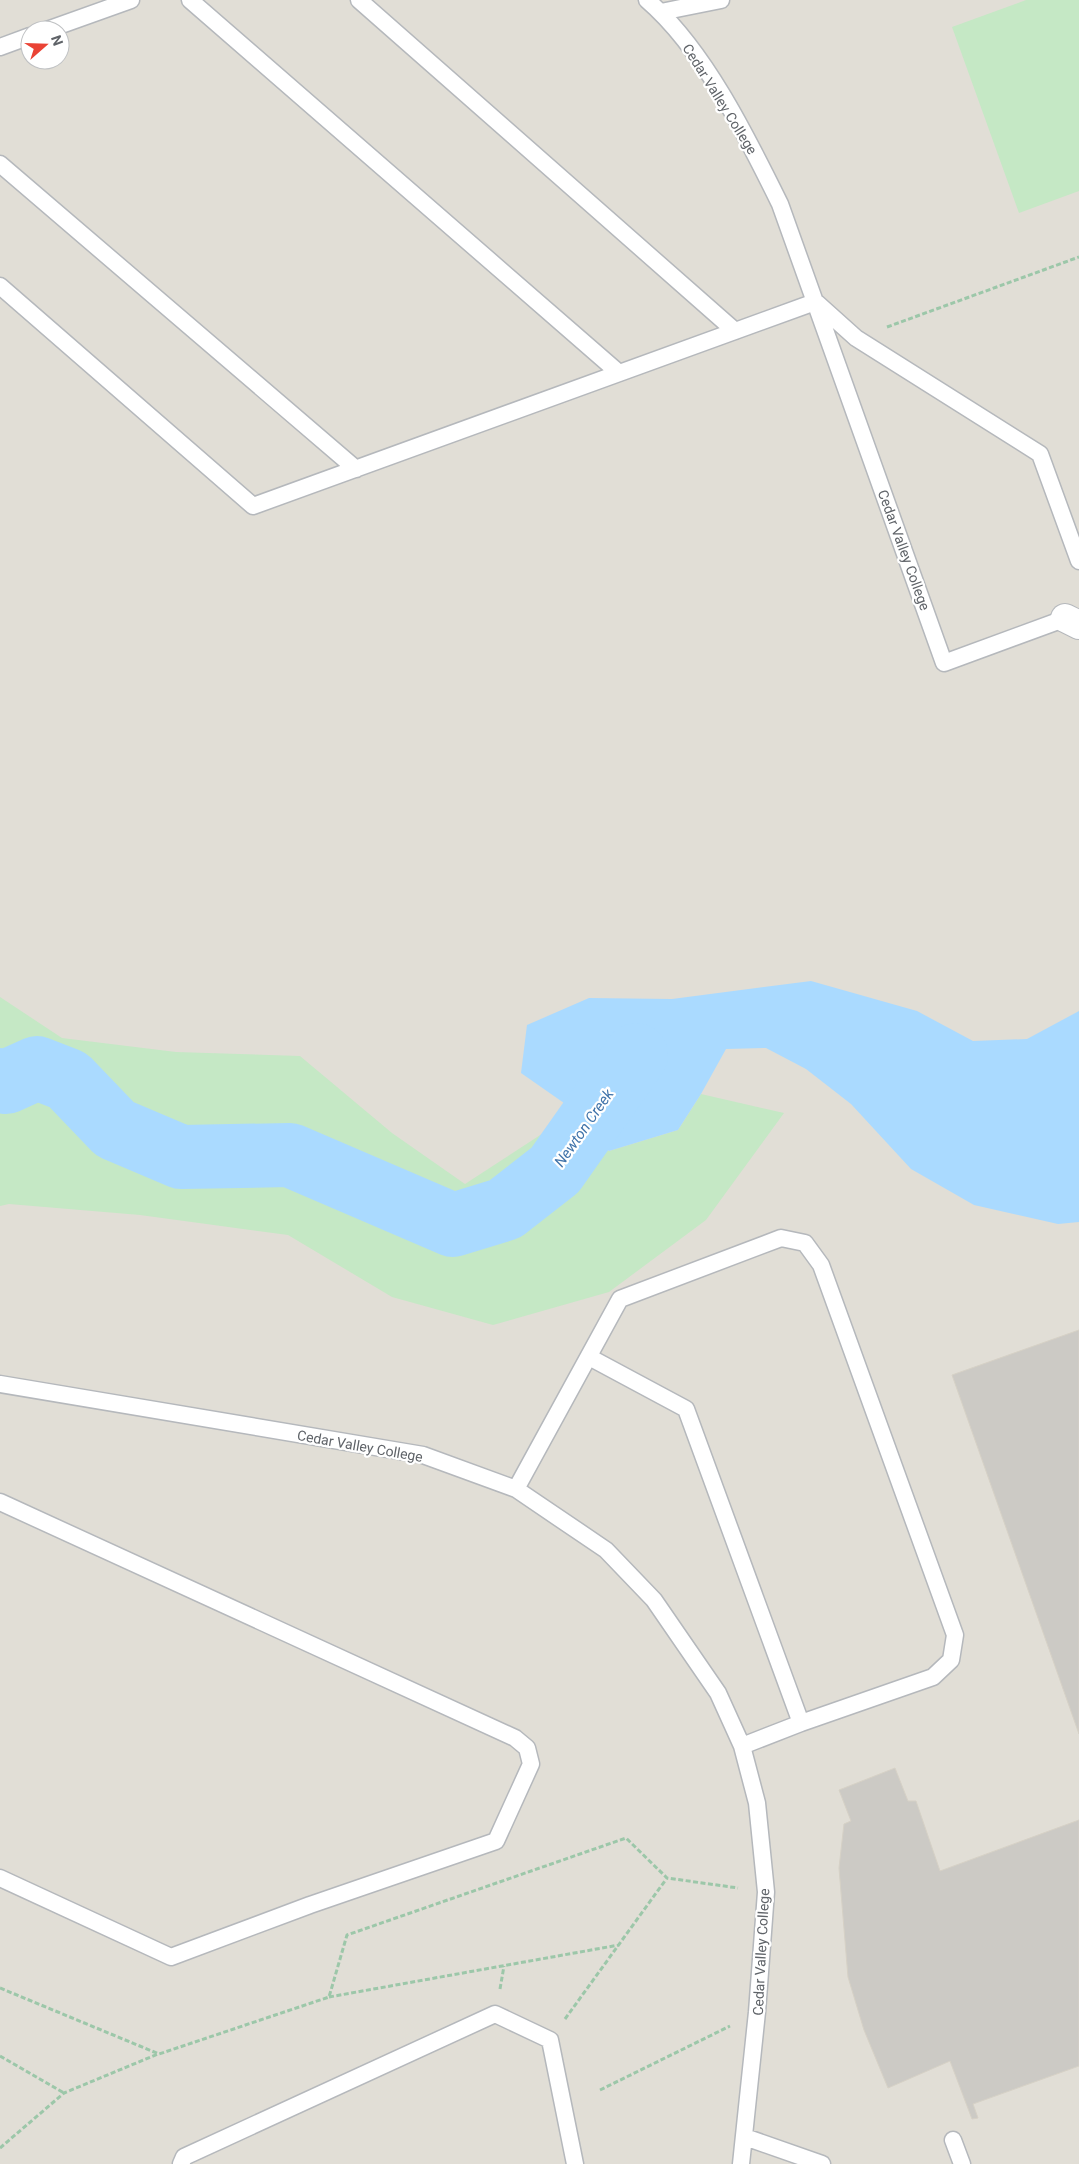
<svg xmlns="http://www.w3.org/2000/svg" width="1079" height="2164" viewBox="0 0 1079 2164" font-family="Roboto,sans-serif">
<rect width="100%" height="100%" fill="#f1efe8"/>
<path fill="#e1ded6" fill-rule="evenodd" d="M 0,0 L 1079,0 L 1079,2164 L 0,2164 ZM 30,30 L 60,30 L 60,60 L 30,60 Z"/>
<path fill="#c5e8c5" d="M 1026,0 L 1079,0 L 1079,191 L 1019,213 L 952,27 Z
M 0,997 L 62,1038 L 176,1052 L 300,1056 L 392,1133 L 465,1184 L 574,1113 L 609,1151 L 678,1130 L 701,1094 L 784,1113 L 706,1220 L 609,1292 L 493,1325 L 392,1297 L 288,1235 L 140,1215 L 9,1204 L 0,1206 Z"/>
<path fill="#aadaff" d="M 811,981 L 917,1011 L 973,1041 L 1027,1039 L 1079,1011 L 1079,1222 L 1058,1224 L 974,1205 L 911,1169 L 851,1104 L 806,1069 L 766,1048 L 726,1049 L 701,1094 L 678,1130 L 609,1151 L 564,1103 L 521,1073 L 527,1025 L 589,998 L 672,999 Z"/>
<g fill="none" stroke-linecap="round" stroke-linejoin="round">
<path stroke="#aadaff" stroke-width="64" d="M 0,1080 L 6,1082 L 37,1068 L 68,1080 L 115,1129 L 181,1157 L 290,1155 L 453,1225 L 505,1209 L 555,1170 L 636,1055"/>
</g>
<path fill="#cccac5" stroke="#d6d1c6" d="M 1079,1330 L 1079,1734 L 952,1375 Z
M 895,1768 L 908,1801 L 916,1801 L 940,1871 L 1079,1820 L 1079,2066 L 973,2104 L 978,2118 L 972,2119 L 950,2061 L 888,2088 L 864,2030 L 848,1977 L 839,1868 L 844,1824 L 851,1821 L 839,1790 Z"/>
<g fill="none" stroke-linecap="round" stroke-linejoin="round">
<defs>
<path id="lane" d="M 190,0 L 619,373
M 359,0 L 735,331
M 647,0 C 704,49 747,137 780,204 L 944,663 L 1072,616
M 661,12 L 721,0
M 47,30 L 131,0
M 0,47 L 30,36
M 0,164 L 356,469
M 0,286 L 253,506 L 815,302
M 817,303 L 856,338 L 1040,454 L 1079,561
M 0,1384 L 423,1455 L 516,1489 L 606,1550 L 654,1600 L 718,1693 L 742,1746 L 757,1803 L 766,1892 L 757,2012 L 741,2164
M 516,1489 L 620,1299 L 781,1238 L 805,1243 L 821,1265 L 955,1635 L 951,1660 L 933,1677 L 801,1723 L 686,1409 L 589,1357
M 0,1502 L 515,1738 L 527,1748 L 531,1764 L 496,1841 L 310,1905 L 171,1957 L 0,1878
M 742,1746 L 801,1723
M 745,2137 L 822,2164
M 953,2140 L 962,2164
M 181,2164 L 184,2157 L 495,2014 L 550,2040 L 575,2164"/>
<path id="street" d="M 1065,618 L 1079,625"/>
</defs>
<use href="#lane" stroke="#b5b8bc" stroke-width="19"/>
<use href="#street" stroke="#b5b8bc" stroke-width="30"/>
<path stroke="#9cc7a9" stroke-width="3" stroke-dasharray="5 2.5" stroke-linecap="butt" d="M 887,327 L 1079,257
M 0,1988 L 159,2054 L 329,1997 L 347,1935 L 626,1838 L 667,1878 L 738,1888
M 500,1989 L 504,1966
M 329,1997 L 619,1945
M 565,2019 L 667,1878
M 0,2056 L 64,2093
M 600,2090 L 730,2026
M 0,2148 L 64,2093 L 158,2054"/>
<use href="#lane" stroke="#fff" stroke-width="16"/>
<use href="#street" stroke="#fff" stroke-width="28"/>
</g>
<g text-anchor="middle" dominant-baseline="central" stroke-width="4.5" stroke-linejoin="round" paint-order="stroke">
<g font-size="14" fill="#5f6368" stroke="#fff">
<text transform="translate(720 99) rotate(58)">Cedar Valley College</text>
<text transform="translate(904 550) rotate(70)">Cedar Valley College</text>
<text transform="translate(360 1446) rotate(10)">Cedar Valley College</text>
<text transform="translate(761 1952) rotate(-87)">Cedar Valley College</text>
</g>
<g font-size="15" font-style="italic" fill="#4174aa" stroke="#fff">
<text transform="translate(584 1128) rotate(-55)">Newton Creek</text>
</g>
</g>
<g transform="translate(45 45) rotate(70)"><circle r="24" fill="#ffffff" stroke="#bfc1c3"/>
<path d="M0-4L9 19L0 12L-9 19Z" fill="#ea4335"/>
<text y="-8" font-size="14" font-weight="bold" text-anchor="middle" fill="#5f6368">N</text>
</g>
</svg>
